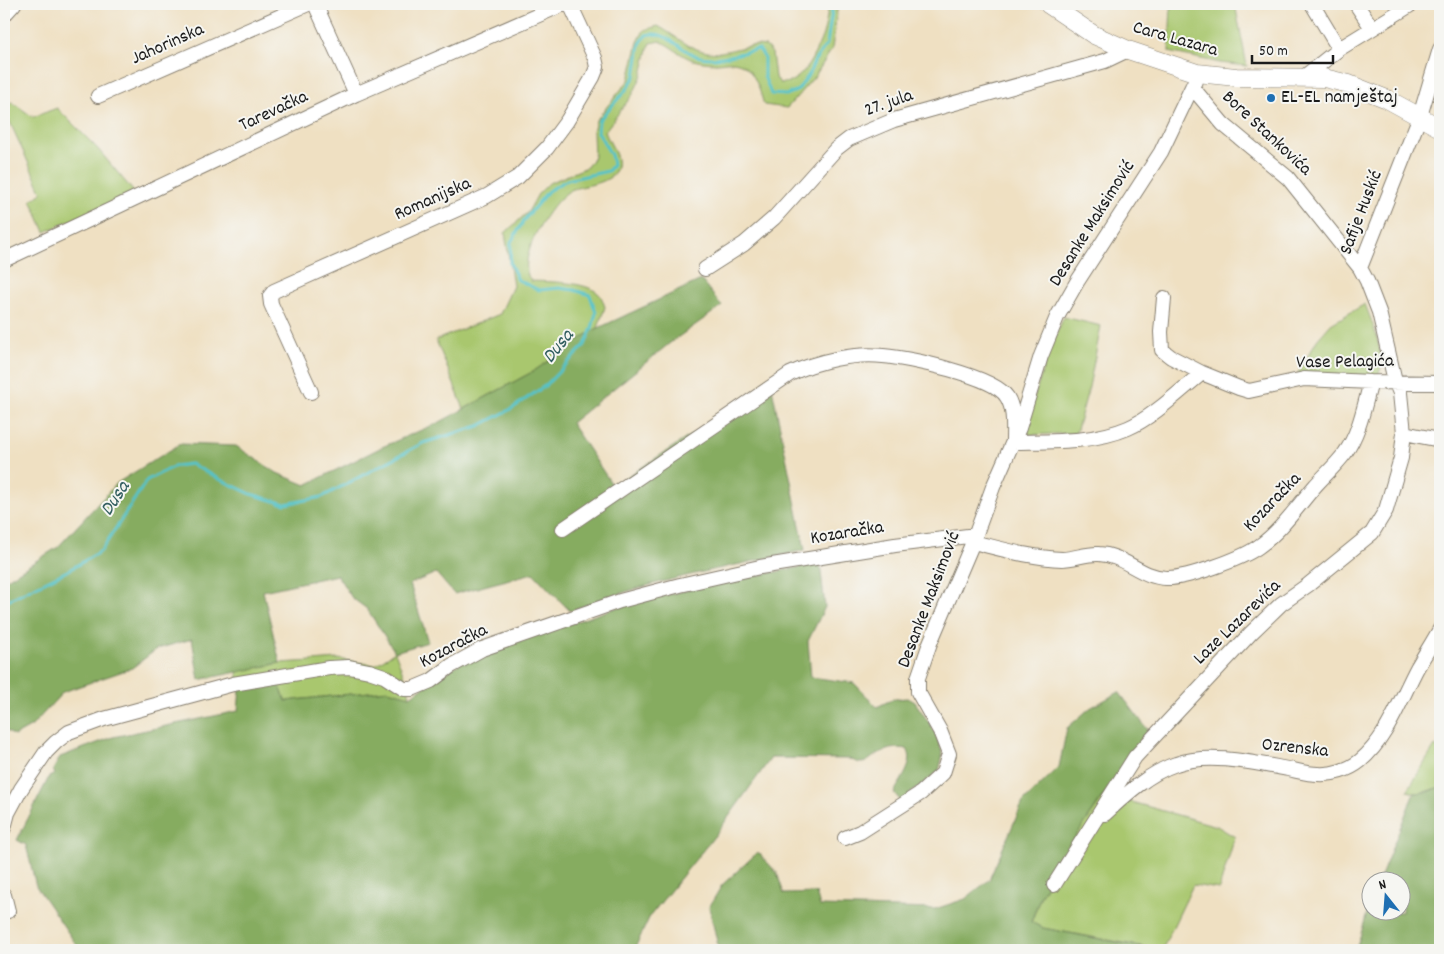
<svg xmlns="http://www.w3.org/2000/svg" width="1444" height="954" viewBox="0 0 1444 954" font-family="Dekko,sans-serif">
<rect width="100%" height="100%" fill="#f6f6f2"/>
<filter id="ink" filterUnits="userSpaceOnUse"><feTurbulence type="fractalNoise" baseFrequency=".02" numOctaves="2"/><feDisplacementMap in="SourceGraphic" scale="10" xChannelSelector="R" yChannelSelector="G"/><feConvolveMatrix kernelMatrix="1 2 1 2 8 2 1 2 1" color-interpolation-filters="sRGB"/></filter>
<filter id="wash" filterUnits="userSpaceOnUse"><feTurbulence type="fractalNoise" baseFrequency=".0096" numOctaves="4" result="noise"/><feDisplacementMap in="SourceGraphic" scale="20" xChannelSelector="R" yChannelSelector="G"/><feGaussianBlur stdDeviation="1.12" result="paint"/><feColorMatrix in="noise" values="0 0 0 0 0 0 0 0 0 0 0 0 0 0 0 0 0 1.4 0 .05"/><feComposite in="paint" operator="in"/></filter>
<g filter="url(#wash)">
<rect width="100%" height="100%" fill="#efe0c2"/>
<path fill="#a9c76e" stroke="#627245" d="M 829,4 L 838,4 L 832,49 L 815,76 L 787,108 L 764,105 C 759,88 753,63 732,62 C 727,61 722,63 717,63 C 709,63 701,62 693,60 C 681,56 671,46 660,41 L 651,43 L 648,49 L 642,75 L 633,94 L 605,131 C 608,142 620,155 617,167 C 613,185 585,184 571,190 C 550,201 514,260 531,281 C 549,282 584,281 598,293 C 602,296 603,302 605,307 L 598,328 L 534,371 L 464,409 L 436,340 L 500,314 L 513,286 L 505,233 L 528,212 L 538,194 L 549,183 L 587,167 L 594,157 L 593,131 L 596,120 L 629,80 L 638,42 L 644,30 L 658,26 C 678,37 696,56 721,52 C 736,50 751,43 766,46 L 772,53 L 775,77 L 780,83 C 803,85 816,52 823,34 C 826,25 827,14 829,4 Z
M 1171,4 L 1235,4 L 1247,66 L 1220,63 L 1169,52 Z
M 12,102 L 33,117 L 57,108 L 97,148 L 134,192 L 45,232 L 31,200 L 42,193 L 4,109 L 5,104 Z
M 1365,304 C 1371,319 1389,364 1377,376 L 1297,375 L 1317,340 L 1331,324 Z
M 1064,317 L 1101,326 L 1089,387 L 1076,433 L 1029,435 L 1026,432 L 1025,427 L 1049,350 Z
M 395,652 L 408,686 L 410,697 L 388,690 L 286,701 L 240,688 L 237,672 L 280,663 L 312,661 L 338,659 L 375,665 Z
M 1435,746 L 1440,749 L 1440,787 C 1429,791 1419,795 1407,791 Z
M 1106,793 L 1117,798 L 1217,826 L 1235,837 L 1219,889 L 1193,885 L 1162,950 L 1043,928 L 1031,923 L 1041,895 L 1076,836 Z"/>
<path fill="#86ac61" stroke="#51643e" d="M 701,280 L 722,306 L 670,343 L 571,423 L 613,486 L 771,383 L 805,550 C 726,568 645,581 570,611 L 533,573 L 454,594 L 436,573 L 410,584 L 428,642 L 395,652 L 367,609 L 352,598 L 337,575 L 263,591 L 280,663 L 199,680 L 192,639 L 157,649 L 132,668 L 63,692 L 32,726 L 14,736 L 4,729 L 4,581 L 58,547 L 117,483 L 180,444 L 236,446 L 277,473 L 306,485 L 382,447 L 440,422 L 534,371 L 592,331 Z
M 820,563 L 825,607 L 808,641 L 811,677 L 854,683 L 877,707 L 893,699 L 908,698 L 915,702 L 934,730 L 943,754 L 939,771 L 901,801 L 894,793 C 900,780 916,763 907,749 C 897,747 885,749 876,755 C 871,758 867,763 861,763 C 857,763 853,760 849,759 L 771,758 L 717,833 L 650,916 L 634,950 L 80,950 L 36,886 L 26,845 L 17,840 L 49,777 L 55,774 L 53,770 L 60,757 L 113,737 L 238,711 L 240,688 L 277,680 L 286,701 L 388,690 L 410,696 L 465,660 L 621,606 L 683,591 Z
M 1119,692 L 1148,730 L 1076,836 L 1041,895 L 1031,922 L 1043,928 L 1157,950 L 719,950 L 709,907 L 722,885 L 758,852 L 777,873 L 784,894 L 816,893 L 820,906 L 935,909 L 965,899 L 989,880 L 1023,802 L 1059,767 L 1067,728 L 1090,708 Z
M 1440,787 L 1440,950 L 1356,950 L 1371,900 L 1372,912 L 1402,912 L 1402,882 L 1379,881 L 1414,793 L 1428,792 Z"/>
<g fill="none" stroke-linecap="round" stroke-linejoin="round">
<path stroke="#55c3c9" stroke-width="3" d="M 4,602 L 69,570 L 101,551 L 147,480 L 175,466 L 191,464 L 219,479 L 251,494 L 285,504 L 322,497 L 423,443 L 479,426 L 513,408 L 546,385 L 585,345 L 592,328 L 596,313 L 590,295 L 574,290 L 559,288 L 539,290 L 518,280 L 510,263 L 511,242 L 525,219 L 548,191 L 567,180 L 608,171 L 613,165 L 611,155 L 598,132 L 599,120 L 627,89 L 635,76 L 640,44 L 646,35 C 666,29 679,50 697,56 C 716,62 740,53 759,49 L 764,57 L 764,76 L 771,94 L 786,95 L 798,90 L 809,74 L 815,60 L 827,44 L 833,4"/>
</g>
</g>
<g filter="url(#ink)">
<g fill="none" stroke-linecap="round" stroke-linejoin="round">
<defs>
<path id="minor" d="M 315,4 L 356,94
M 1312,4 L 1339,49
M 1356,4 L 1372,28
M 4,15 L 14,4
M 1304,77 L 1339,49 L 1412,4
M 1195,81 L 1192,87 L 1223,124 L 1288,178 L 1360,268
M 98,96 L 308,4
M 4,260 L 356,94 L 564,4
M 705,269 L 744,244 L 774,218 L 836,149 L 849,139 L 894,120 L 1105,61 L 1128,50
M 1164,298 L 1161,332 L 1162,350 L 1171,357 L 1202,373 L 1239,388 L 1249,391 L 1304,379 L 1371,382 L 1440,383
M 311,392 L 271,304 L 270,296 L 274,291 L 487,196 L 518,177 L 547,148 L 567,121 L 593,77 L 597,67 L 595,58 L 570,4
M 1404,433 L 1440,440
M 563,529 L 790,374 C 817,361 853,353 883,356 C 908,358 994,376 1007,397 C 1015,410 1013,428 1013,442 C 1051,441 1093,443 1128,428 C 1152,418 1181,390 1202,373
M 973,542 C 1002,549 1032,558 1062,559 C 1074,559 1087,553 1099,554 C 1124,555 1140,577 1166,578 C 1186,579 1241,559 1258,547 C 1280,532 1297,507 1315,486 C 1325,475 1336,465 1345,453 C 1360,432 1364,406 1371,382
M 1105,814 C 1125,795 1149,773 1176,764 C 1208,752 1255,763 1288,769 C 1298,771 1308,774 1318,774 C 1332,775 1349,770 1360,761 C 1387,739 1401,698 1417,668 C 1425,654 1433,642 1440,629
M 4,828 L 8,813 L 21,789 L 46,752 L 56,742 L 69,732 L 104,719 L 233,684 L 329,668 L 349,667 L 369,671 L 384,676 L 404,689 L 412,689 L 431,681 L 451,666 L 482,649 L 620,601 L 680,585 L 760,567 L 895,545 L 976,535
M 845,838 L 860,832 L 921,793 L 943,773 L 949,754 L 940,731 L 918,692 L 918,678 L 930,643 L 973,542 L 993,487 L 1019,428 L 1041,356 L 1057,317 L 1077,282 L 1161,152 L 1192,87
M 1054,885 L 1135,757 L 1251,633 L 1281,604 L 1308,585 L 1372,533 L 1386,510 L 1401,458 L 1404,433 L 1400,393 L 1395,381 L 1379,312 L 1367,281 L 1360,268 L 1420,116 L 1440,49
M 4,895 L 8,911"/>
<path id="major" d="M 1048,4 L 1094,35 L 1128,50 L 1197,73 L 1236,77 L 1324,78 L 1349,84 L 1387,99 L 1440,128"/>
</defs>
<use href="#minor" stroke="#867e6f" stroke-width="16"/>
<use href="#major" stroke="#867e6f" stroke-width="19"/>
<use href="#minor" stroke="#fff" stroke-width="14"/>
<use href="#major" stroke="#fff" stroke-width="18"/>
</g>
</g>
<circle fill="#1f6fb2" stroke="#f6f6f2" stroke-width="2" cx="1271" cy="98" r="5"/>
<g text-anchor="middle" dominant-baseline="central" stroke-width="4" stroke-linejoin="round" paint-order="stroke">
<g font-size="19" fill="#1c1c1c" stroke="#f6f6f2">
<text transform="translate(1175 40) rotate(16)">Cara Lazara</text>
<text transform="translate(168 45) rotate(-24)">Jahorinska</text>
<text transform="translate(889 104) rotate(-19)">27. jula</text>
<text transform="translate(274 112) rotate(-25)">Tarevačka</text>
<text transform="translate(1266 134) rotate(43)">Bore Stankovića</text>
<text transform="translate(433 200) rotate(-24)">Romanijska</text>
<text transform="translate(1362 213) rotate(-69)">Safije Huskić</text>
<text transform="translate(1093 224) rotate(-58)">Desanke Maksimović</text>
<text transform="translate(1345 363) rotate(-1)">Vase Pelagića</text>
<text transform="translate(1273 503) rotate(-46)">Kozaračka</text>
<text transform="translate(847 534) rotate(-9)">Kozaračka</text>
<text transform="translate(930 600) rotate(-69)">Desanke Maksimović</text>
<text transform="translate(1238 623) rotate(-44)">Laze Lazarevića</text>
<text transform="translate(454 647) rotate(-28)">Kozaračka</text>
<text transform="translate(1295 749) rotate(6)">Ozrenska</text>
</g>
<g font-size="19" fill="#1c1c1c" stroke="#f6f6f2" text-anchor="start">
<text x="1281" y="98">EL-EL namještaj</text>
</g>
<g font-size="20" font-style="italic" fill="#335f61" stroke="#f6f6f2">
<text transform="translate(559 347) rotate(-51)">Dusa</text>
<text transform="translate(116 499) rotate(-57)">Dusa</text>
</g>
</g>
<rect width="1444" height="954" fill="none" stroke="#f6f6f2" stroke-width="20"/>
<g transform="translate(1386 896) rotate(343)"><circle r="24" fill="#f6f6f2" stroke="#9f9f9c"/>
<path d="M0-4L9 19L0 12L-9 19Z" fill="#1f6fb2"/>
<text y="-8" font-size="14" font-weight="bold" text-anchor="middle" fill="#1c1c1c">N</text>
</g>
<path d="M1252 55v8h81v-8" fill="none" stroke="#1c1c1c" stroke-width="2.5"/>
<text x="1259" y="55" font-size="15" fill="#1c1c1c" stroke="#f6f6f2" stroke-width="4" paint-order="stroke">50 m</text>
</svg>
